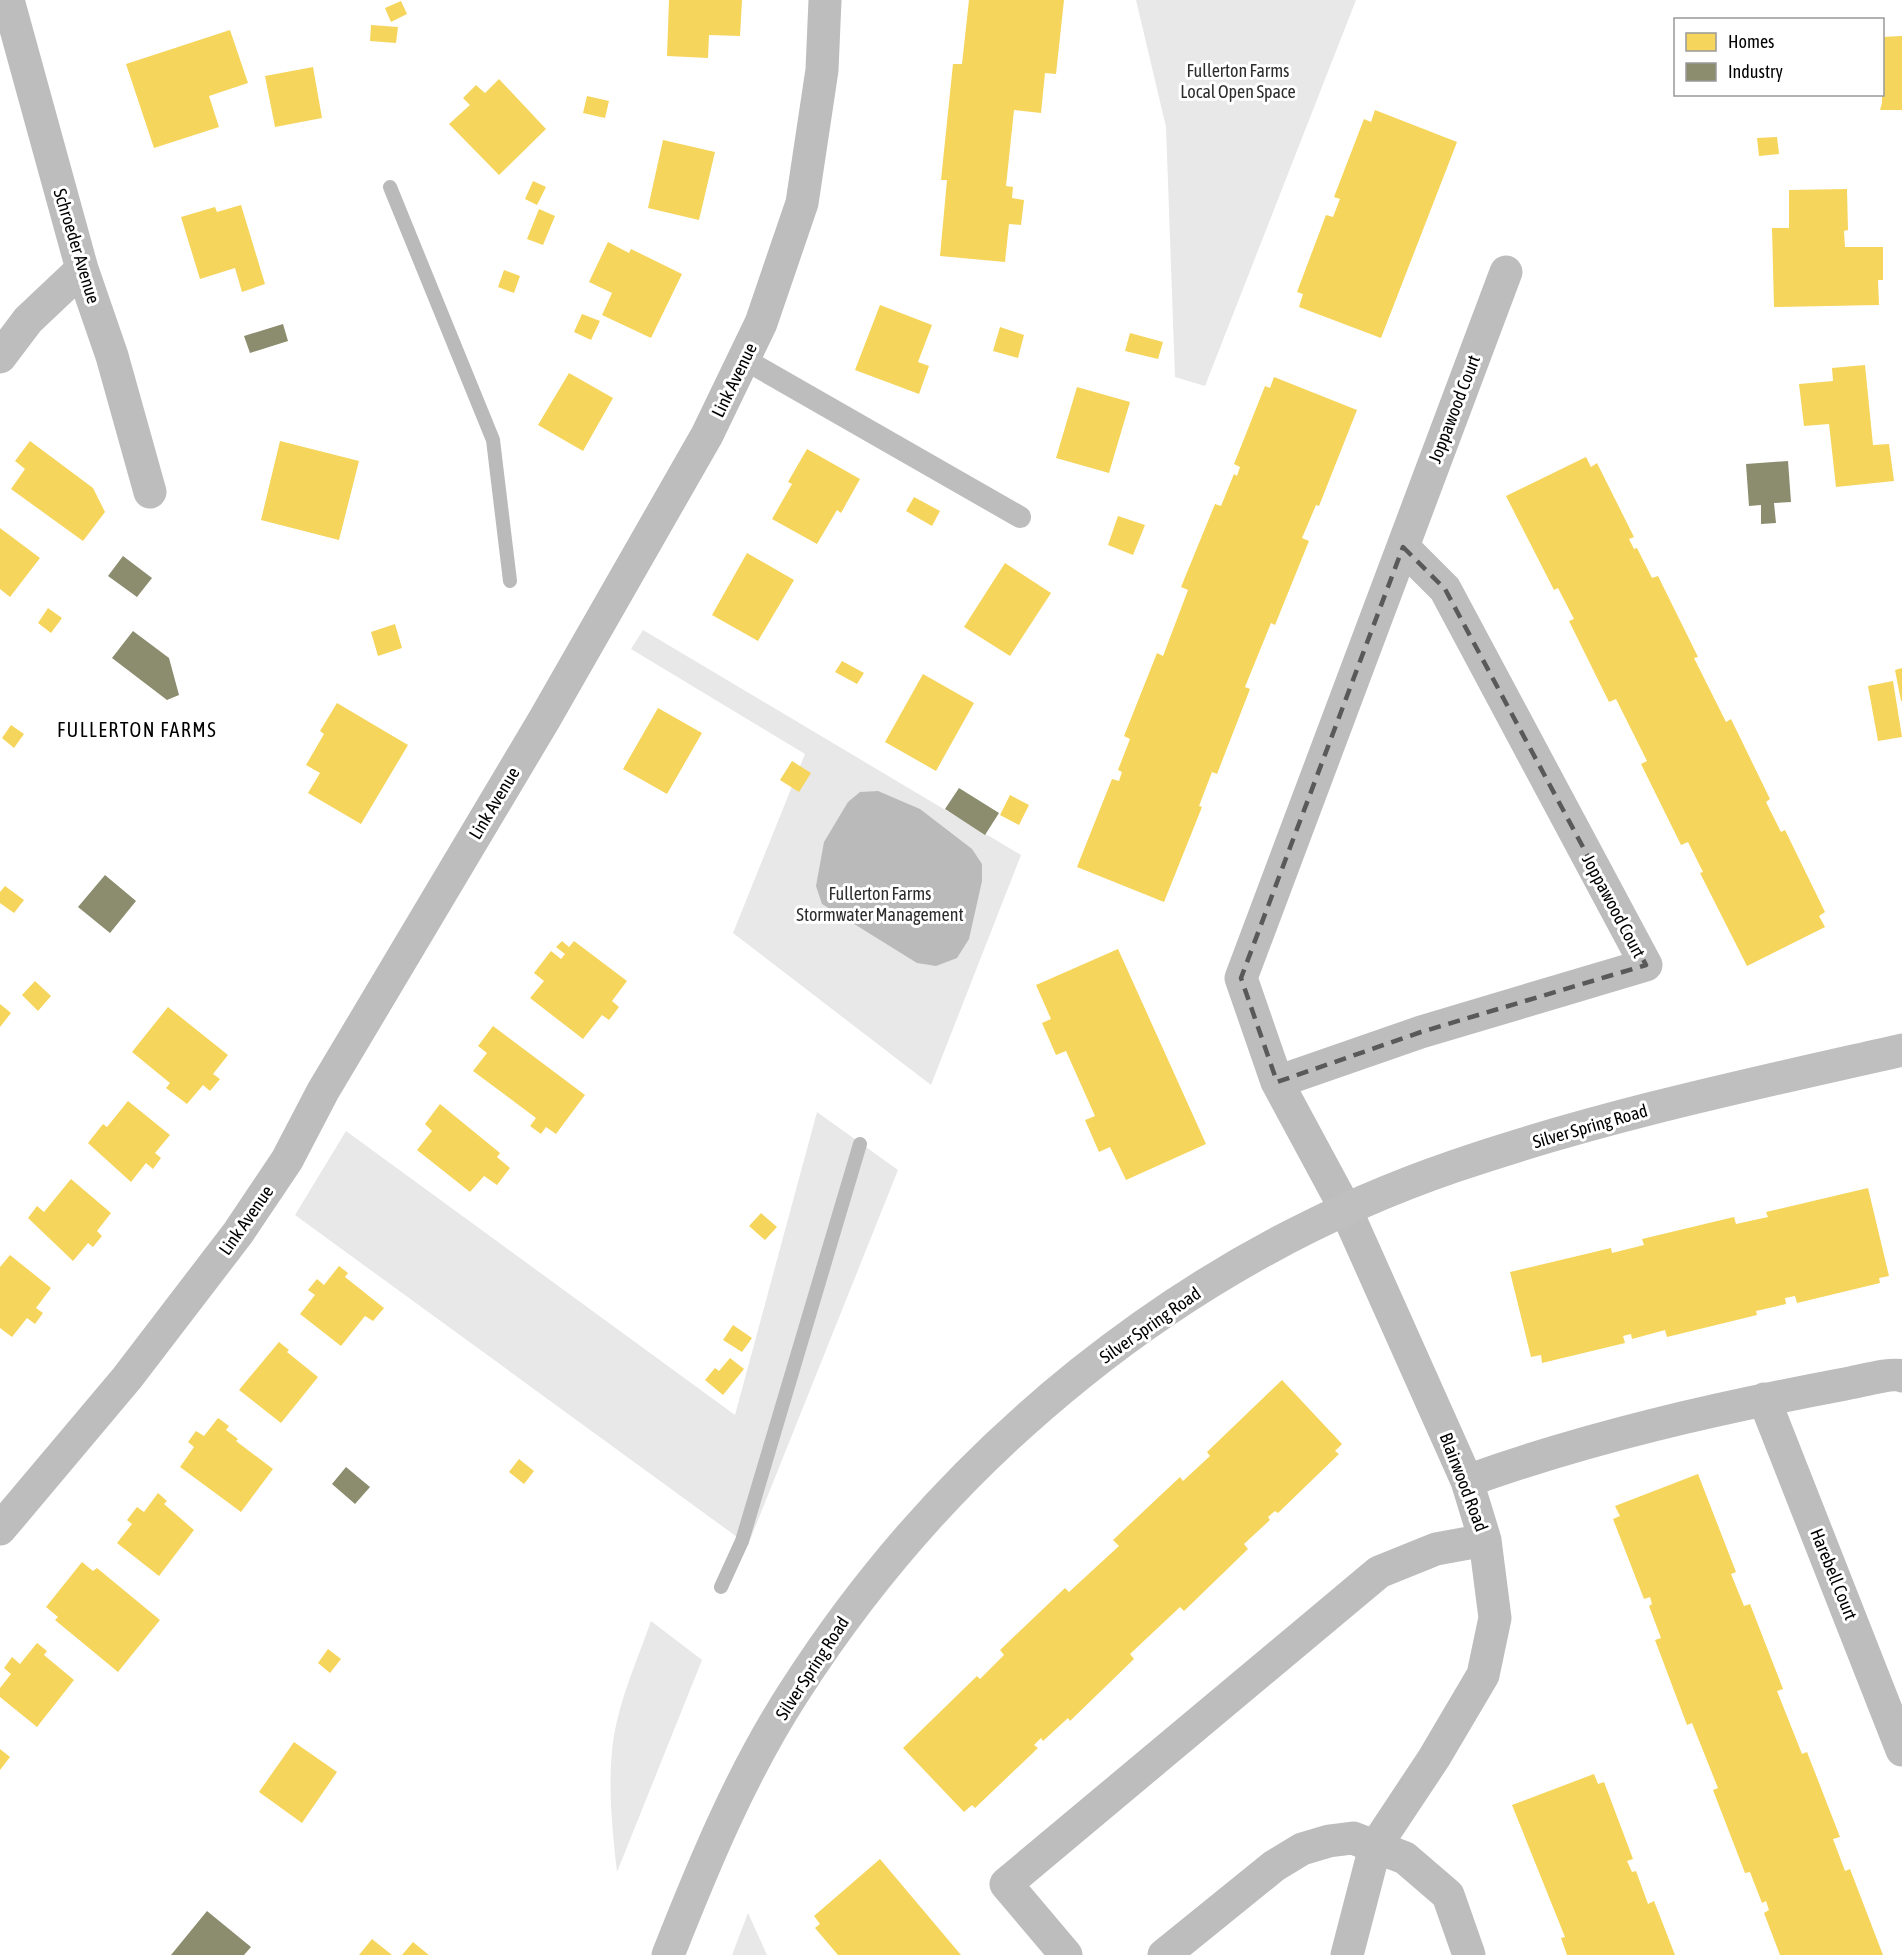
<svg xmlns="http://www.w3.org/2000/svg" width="1902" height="1955" viewBox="0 0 1902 1955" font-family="'Asap Condensed',sans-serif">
<rect width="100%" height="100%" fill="#fff"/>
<path fill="#e8e8e8" d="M 1136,0 L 1356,0 L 1205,386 L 1175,377 L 1166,127 Z
M 643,630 L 1021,855 L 931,1085 L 733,933 L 805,754 L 631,649 Z
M 817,1112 L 898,1170 L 748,1545 L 295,1215 L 346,1131 L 735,1415 Z
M 651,1621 L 702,1660 L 617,1872 C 612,1827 607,1780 614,1735 C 621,1696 638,1658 651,1621 Z
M 748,1913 L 767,1955 L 732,1955 Z"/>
<path fill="#bababa" d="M 878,791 L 920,809 L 972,849 L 982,864 L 982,881 L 969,939 L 957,958 L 936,966 L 917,963 L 822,904 L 816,886 L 824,842 L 848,802 L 860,792 Z"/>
<path fill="#f6d55c" d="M 669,0 L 742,0 L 740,36 L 709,35 L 708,58 L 667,56 Z
M 969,0 L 1064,0 L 1056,74 L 1045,73 L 1041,113 L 1014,110 L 1006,186 L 1013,187 L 1012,198 L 1024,200 L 1021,225 L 1009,224 L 1005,262 L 940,256 L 947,180 L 941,180 L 953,64 L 962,64 Z
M 401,1 L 407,14 L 391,22 L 385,8 Z
M 371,25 L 398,27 L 396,43 L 370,41 Z
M 230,30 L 248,83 L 209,96 L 219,127 L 154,148 L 126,64 Z
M 1902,36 L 1902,110 L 1880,110 L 1882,103 L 1882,37 Z
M 313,67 L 322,118 L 275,127 L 265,76 Z
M 499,79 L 546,129 L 499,175 L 449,124 L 470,105 L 463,98 L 476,85 L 485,93 Z
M 587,96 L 609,101 L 605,118 L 583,113 Z
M 1375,110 L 1457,142 L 1381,338 L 1299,307 L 1303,294 L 1297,292 L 1326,215 L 1333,217 L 1340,199 L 1334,197 L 1364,119 L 1371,122 Z
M 1777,137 L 1779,154 L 1759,156 L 1757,138 Z
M 663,140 L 715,152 L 699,220 L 648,208 Z
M 533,181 L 546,187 L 537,205 L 525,199 Z
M 1847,189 L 1848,230 L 1844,231 L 1845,247 L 1883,247 L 1883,280 L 1878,280 L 1879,305 L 1774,307 L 1772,228 L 1789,228 L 1789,190 Z
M 241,205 L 265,284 L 242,292 L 235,268 L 200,279 L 181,217 L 215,207 L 217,212 Z
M 539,209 L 555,216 L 543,245 L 527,239 Z
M 608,242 L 629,253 L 631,249 L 682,274 L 651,338 L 602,315 L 612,293 L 589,282 Z
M 504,270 L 520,276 L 514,293 L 498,287 Z
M 880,305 L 932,325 L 918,362 L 929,366 L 919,394 L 855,370 Z
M 582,314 L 600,321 L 591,340 L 574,332 Z
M 1000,327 L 1024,335 L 1018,358 L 993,351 Z
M 1130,333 L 1163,342 L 1158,359 L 1125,351 Z
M 1865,365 L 1873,445 L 1889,444 L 1894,481 L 1836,487 L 1829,424 L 1804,426 L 1799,384 L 1833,381 L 1832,368 Z
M 569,373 L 613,398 L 583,451 L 538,425 Z
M 1274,377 L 1357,410 L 1319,506 L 1316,505 L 1302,538 L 1309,541 L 1275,625 L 1271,623 L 1245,687 L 1250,689 L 1217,774 L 1212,772 L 1199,806 L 1202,807 L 1164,902 L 1077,867 L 1112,779 L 1119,781 L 1122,772 L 1118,770 L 1130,739 L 1124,736 L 1157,653 L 1163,656 L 1188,590 L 1181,587 L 1215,504 L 1221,506 L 1234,474 L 1237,476 L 1240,467 L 1234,464 L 1265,386 L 1270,388 Z
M 1077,387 L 1130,402 L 1109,473 L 1056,458 Z
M 30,441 L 93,488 L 105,512 L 83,541 L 11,489 L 25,469 L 15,461 Z
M 280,441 L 359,461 L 339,540 L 261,520 Z
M 807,449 L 860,479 L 841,513 L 837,510 L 817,544 L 772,519 L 792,484 L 788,482 Z
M 1586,457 L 1591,467 L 1597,463 L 1634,537 L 1629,539 L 1634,549 L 1637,548 L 1652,578 L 1658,576 L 1698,657 L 1694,658 L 1726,722 L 1731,719 L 1770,799 L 1766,802 L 1781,832 L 1785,830 L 1825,912 L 1819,916 L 1825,927 L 1747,966 L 1700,873 L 1703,872 L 1688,842 L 1681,845 L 1641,764 L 1647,761 L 1616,699 L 1609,702 L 1569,621 L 1574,619 L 1558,588 L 1554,590 L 1506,496 Z
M 914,497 L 940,511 L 932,526 L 906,511 Z
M 1118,516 L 1145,525 L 1133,555 L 1108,545 Z
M 0,528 L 40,558 L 10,597 L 0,589 Z
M 747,553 L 794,580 L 758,641 L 712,615 Z
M 1005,563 L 1051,593 L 1010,656 L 964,627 Z
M 48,608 L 62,618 L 51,633 L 38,623 Z
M 395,624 L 402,648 L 378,656 L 371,632 Z
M 842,661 L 864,673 L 857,684 L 835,672 Z
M 1902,668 L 1902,701 L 1901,701 L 1895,670 Z
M 923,674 L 974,703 L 936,771 L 885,742 Z
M 1893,681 L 1902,737 L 1878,741 L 1868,686 Z
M 337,703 L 408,745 L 361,824 L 308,793 L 320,773 L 306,765 L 324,734 L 320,731 Z
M 658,708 L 702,733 L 667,794 L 623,769 Z
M 11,725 L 24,734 L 14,748 L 2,738 Z
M 792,761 L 811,773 L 799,792 L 780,780 Z
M 1010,795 L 1029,805 L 1019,825 L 1000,815 Z
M 5,886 L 24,900 L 14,913 L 0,903 L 0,892 Z
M 562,941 L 569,947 L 574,941 L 627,981 L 612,1001 L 619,1007 L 609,1020 L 602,1015 L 583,1039 L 530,998 L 544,981 L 534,973 L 551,951 L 561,959 L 565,954 L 556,947 Z
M 1118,949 L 1206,1144 L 1126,1180 L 1110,1147 L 1099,1152 L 1085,1120 L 1095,1116 L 1066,1051 L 1056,1055 L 1042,1023 L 1051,1019 L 1036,985 Z
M 35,981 L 51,996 L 38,1011 L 22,995 Z
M 0,1004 L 11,1013 L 0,1027 Z
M 168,1007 L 228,1055 L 213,1074 L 220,1079 L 210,1091 L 203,1085 L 187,1104 L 166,1088 L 170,1083 L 132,1052 Z
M 493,1026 L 585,1095 L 556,1134 L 546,1127 L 541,1134 L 530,1126 L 536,1118 L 473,1071 L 487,1053 L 478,1046 Z
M 128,1101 L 170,1135 L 155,1153 L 161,1158 L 153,1169 L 146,1163 L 131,1182 L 88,1143 L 103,1124 L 107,1127 Z
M 440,1104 L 500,1153 L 497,1157 L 510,1168 L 497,1185 L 484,1176 L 470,1192 L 417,1150 L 432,1131 L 425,1124 Z
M 71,1179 L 111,1213 L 97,1231 L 102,1236 L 93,1247 L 88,1243 L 73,1261 L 28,1218 L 37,1206 L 44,1212 Z
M 1868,1188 L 1889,1276 L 1879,1278 L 1880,1283 L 1797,1303 L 1795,1296 L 1785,1298 L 1786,1304 L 1756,1311 L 1757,1315 L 1667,1337 L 1665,1330 L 1632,1339 L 1631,1334 L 1623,1336 L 1625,1343 L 1542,1363 L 1541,1355 L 1531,1357 L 1510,1272 L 1611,1248 L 1612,1253 L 1644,1245 L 1642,1239 L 1734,1217 L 1736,1224 L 1768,1217 L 1766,1212 Z
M 761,1213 L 777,1227 L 765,1240 L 749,1226 Z
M 10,1255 L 51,1288 L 36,1308 L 43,1313 L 35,1324 L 27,1318 L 12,1337 L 0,1328 L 0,1267 Z
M 339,1266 L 348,1273 L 345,1277 L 384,1308 L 373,1321 L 365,1316 L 341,1346 L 300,1314 L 315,1295 L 308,1290 L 317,1279 L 324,1285 Z
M 733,1325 L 752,1338 L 742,1352 L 723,1340 Z
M 279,1342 L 289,1350 L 287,1352 L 318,1377 L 281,1423 L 239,1390 Z
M 730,1358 L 744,1369 L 723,1395 L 705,1380 L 715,1368 L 719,1371 Z
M 1282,1380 L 1342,1444 L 1335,1451 L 1339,1454 L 1278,1513 L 1275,1511 L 1268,1517 L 1270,1520 L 1244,1544 L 1248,1549 L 1184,1611 L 1180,1607 L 1130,1654 L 1134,1659 L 1070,1721 L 1068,1718 L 1043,1741 L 1041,1738 L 1034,1745 L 1038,1748 L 975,1808 L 972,1805 L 964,1812 L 903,1748 L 977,1676 L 980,1679 L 1004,1655 L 1000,1650 L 1065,1588 L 1069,1592 L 1119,1546 L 1113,1540 L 1180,1477 L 1183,1481 L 1210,1456 L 1207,1452 Z
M 218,1418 L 229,1426 L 226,1430 L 238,1439 L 236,1441 L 273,1469 L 241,1512 L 180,1467 L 194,1447 L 188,1442 L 196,1431 L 204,1436 Z
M 519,1459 L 534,1471 L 524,1484 L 509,1472 Z
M 1698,1474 L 1736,1572 L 1731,1574 L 1744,1606 L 1750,1604 L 1783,1689 L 1777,1691 L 1802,1754 L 1807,1752 L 1840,1837 L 1833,1839 L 1845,1871 L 1850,1869 L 1883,1955 L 1780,1955 L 1764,1913 L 1769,1910 L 1766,1901 L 1762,1903 L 1750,1872 L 1745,1873 L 1713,1790 L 1718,1788 L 1692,1723 L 1687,1725 L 1655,1640 L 1661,1638 L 1649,1606 L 1652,1604 L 1650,1597 L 1644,1599 L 1613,1519 L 1620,1516 L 1615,1506 Z
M 158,1493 L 167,1501 L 164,1504 L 194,1530 L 159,1576 L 117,1543 L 132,1524 L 127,1520 L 137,1507 L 144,1512 Z
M 82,1562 L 93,1571 L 97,1568 L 160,1620 L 118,1672 L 55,1620 L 58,1617 L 46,1607 Z
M 37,1643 L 47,1651 L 44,1655 L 74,1680 L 37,1727 L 0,1697 L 0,1688 L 11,1674 L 4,1668 L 12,1657 L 20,1664 Z
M 328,1649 L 341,1659 L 330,1673 L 318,1663 Z
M 294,1742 L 337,1772 L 302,1823 L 259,1792 Z
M 0,1749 L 10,1757 L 0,1770 Z
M 1594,1774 L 1598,1784 L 1604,1782 L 1633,1859 L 1627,1861 L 1632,1872 L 1636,1871 L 1648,1904 L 1654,1901 L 1675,1955 L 1567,1955 L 1561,1938 L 1565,1937 L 1512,1805 Z
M 880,1859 L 961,1955 L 838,1955 L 815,1928 L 820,1924 L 814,1916 Z
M 372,1939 L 392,1955 L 359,1955 Z
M 413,1942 L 429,1955 L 402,1955 Z"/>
<path fill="#8c8c6e" d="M 283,324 L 288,341 L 250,353 L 244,336 Z
M 1788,461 L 1791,502 L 1774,503 L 1776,523 L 1761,524 L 1761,505 L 1749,506 L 1746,464 Z
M 123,556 L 152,578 L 137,597 L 108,576 Z
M 133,631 L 169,658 L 179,695 L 167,700 L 112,658 Z
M 959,788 L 999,813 L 985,835 L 945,809 Z
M 105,875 L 136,901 L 110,933 L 78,907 Z
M 346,1467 L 370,1487 L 355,1504 L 332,1484 Z
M 207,1911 L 251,1947 L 244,1955 L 171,1955 Z"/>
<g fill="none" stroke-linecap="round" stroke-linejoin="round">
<path stroke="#bababa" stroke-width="14" d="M 390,187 L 493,440 L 510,581
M 721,1587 L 742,1541 L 860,1144"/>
<path stroke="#bdbdbd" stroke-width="22" d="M 744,359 L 1020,517"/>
<path stroke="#bdbdbd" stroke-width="33" d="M 8,0 L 82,269 L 112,356 L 150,492
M 0,357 L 28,320 L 82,269
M 1277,1082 L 1421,1032 L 1646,965 L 1445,589 L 1403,547
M 1764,1399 L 1902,1750
M 1467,1481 C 1589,1437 1717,1408 1845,1384 C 1858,1382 1892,1372 1902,1376
M 0,1529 L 127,1378 L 238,1233 L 287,1160 L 323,1091 L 544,720 L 707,435 L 761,323 L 802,203 L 822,70 L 825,0
M 1066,1955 L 1006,1884 L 1379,1572 L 1436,1549 L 1485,1540
M 1164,1955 L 1274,1866 L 1302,1849 L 1329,1841 L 1353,1838 L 1405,1858 L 1448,1895 L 1469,1955
M 1347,1955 L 1375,1847 L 1434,1758 L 1483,1675 L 1495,1618 L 1485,1540 L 1467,1481 L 1346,1210 L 1277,1082 L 1241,978 L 1506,272"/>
<path stroke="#bfbfbf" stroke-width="33" d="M 668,1955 C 704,1864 741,1774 794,1692 C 948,1451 1183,1259 1455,1166 C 1601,1116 1752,1084 1902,1050"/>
</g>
<path fill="none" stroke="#595959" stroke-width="4.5" stroke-dasharray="12 8" stroke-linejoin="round" d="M 1403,547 L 1445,589 L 1646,965 L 1421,1032 L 1277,1082 L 1241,978 Z"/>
<g text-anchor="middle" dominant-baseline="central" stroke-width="6" stroke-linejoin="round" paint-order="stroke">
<g font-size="18" fill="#2d2d2d" stroke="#fff">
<text x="1238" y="70">Fullerton Farms<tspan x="1238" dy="21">Local Open Space</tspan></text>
<text x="880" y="893">Fullerton Farms<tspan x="880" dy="21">Stormwater Management</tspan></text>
</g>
<g font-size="18" fill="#000" stroke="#fff">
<text transform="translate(77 246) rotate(73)">Schroeder Avenue</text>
<text transform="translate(734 380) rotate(-64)">Link Avenue</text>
<text transform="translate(1454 409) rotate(-69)">Joppawood Court</text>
<text transform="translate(494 803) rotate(-59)">Link Avenue</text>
<text transform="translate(1614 906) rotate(62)">Joppawood Court</text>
<text transform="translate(1590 1126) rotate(-16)">Silver Spring Road</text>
<text transform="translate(246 1220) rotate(-55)">Link Avenue</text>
<text transform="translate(1150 1325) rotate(-35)">Silver Spring Road</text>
<text transform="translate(1464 1482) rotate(69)">Blairwood Road</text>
<text transform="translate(1834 1574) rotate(68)">Harebell Court</text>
<text transform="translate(812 1668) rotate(-57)">Silver Spring Road</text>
</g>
<g font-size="20" letter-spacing="1.5" fill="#000" stroke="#fff">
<text x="137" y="729">FULLERTON FARMS</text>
</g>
</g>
<rect x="1674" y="18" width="210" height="78" fill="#ffffff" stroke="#999999" stroke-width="1.5"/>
<rect x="1686" y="33" width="30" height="18" fill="#f6d55c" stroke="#999999" stroke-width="1.5"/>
<text x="1728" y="48" font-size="18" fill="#000000">Homes</text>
<rect x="1686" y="63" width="30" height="18" fill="#8c8c6e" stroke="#999999" stroke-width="1.5"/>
<text x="1728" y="78" font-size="18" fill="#000000">Industry</text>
</svg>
